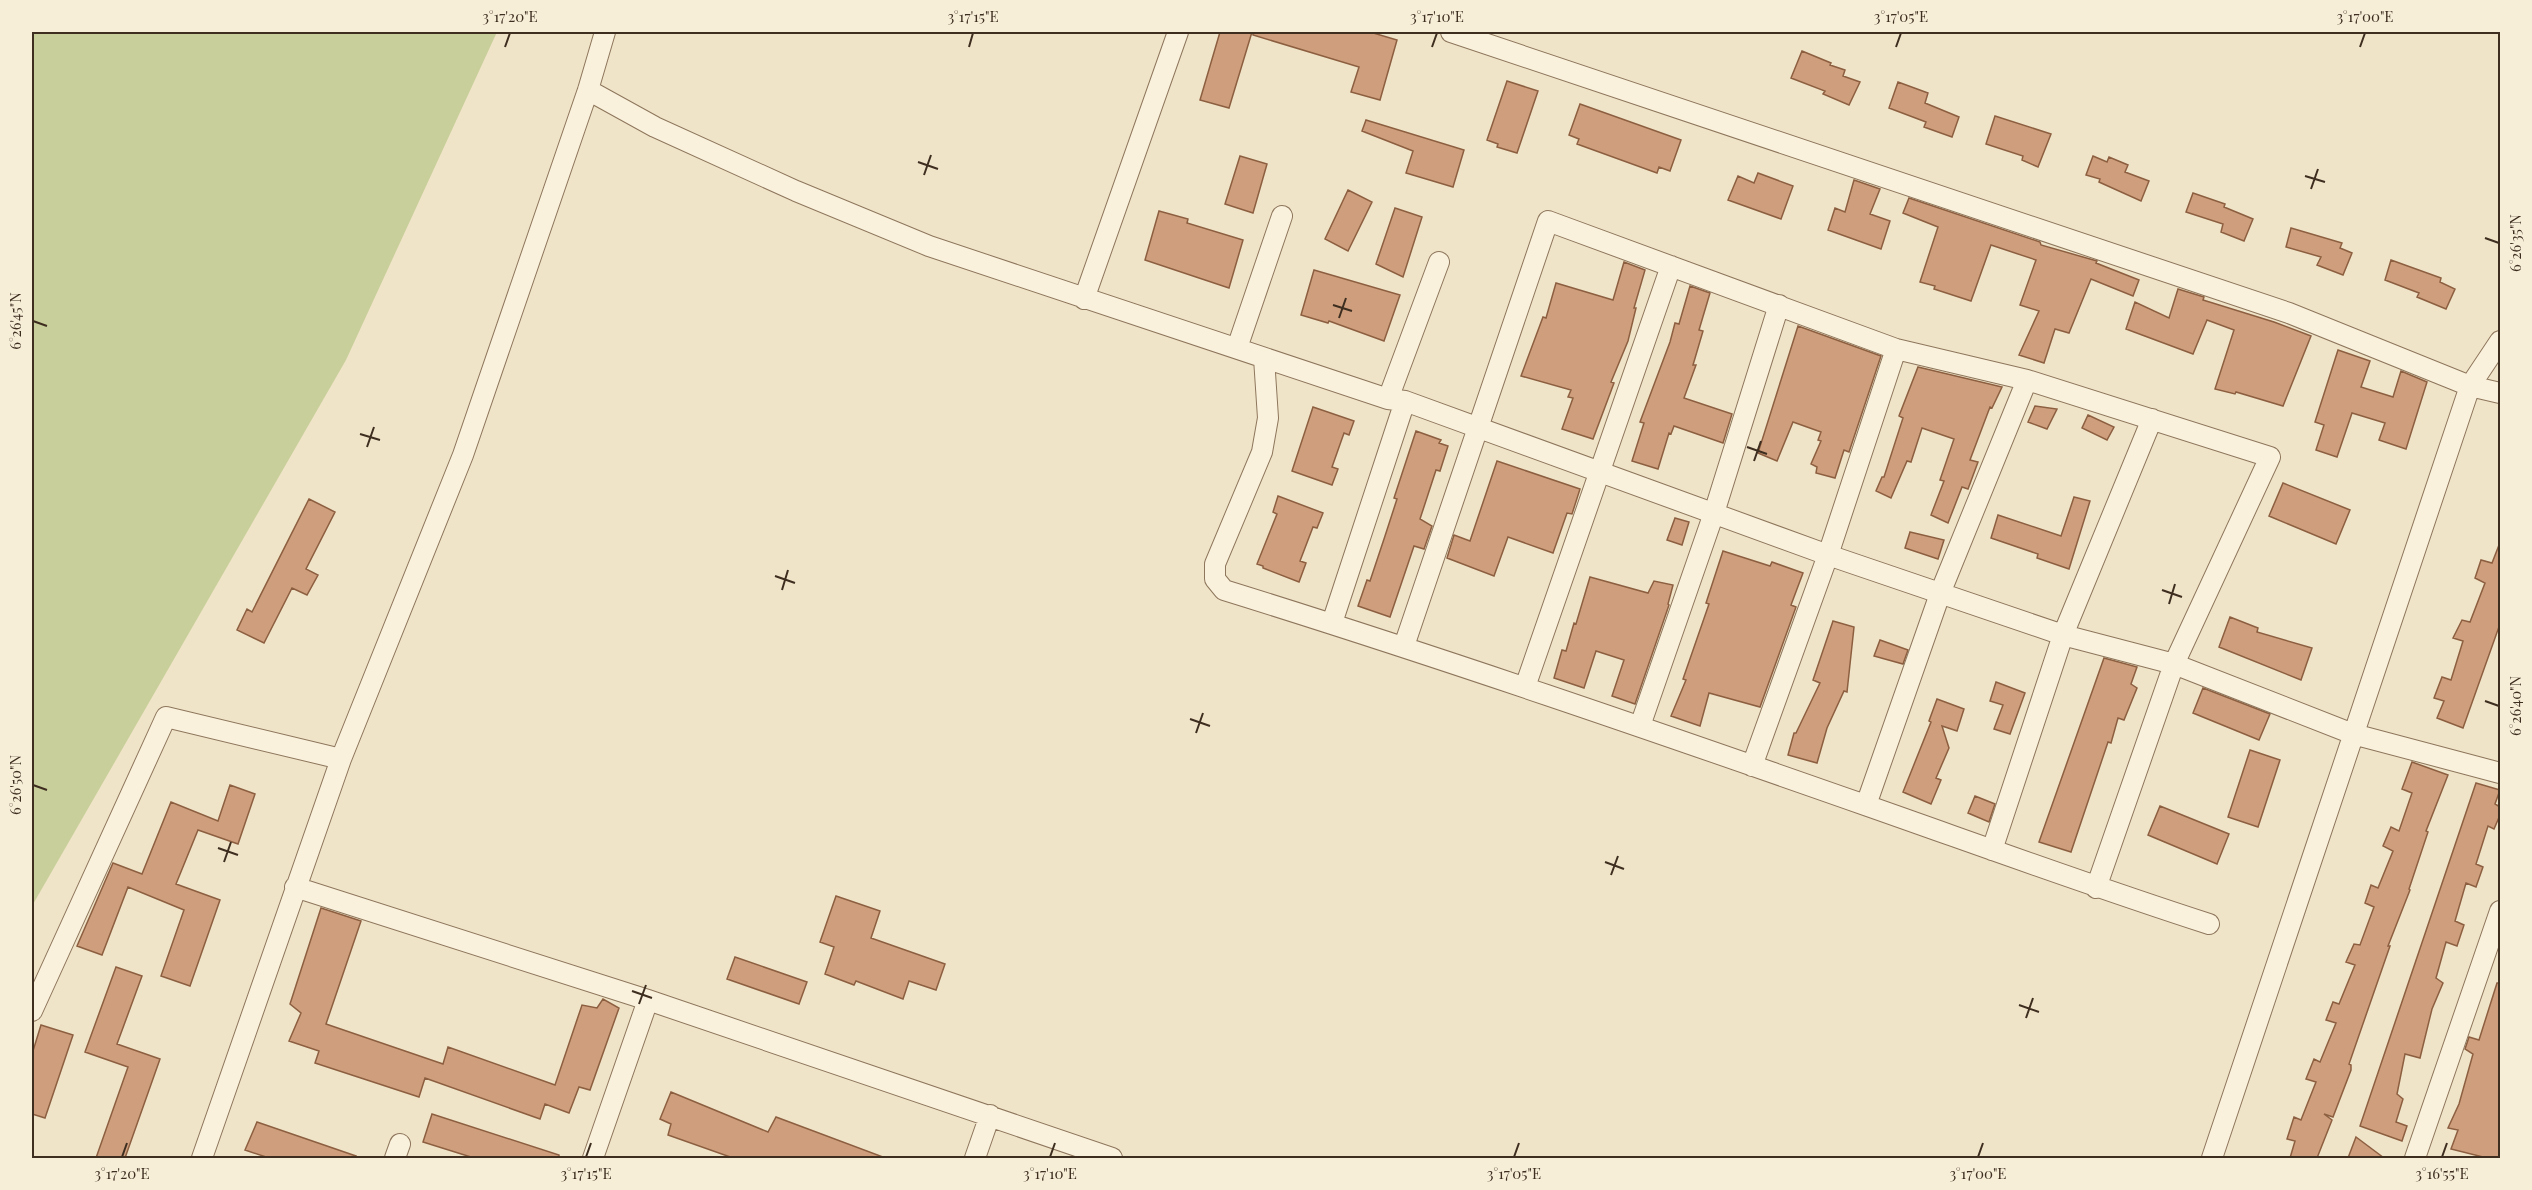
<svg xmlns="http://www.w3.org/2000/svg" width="2532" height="1190" viewBox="0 0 2532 1190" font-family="'Playfair Display',serif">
<rect width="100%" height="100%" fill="#f0e4c8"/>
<path fill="#c9cf9b" d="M 32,32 L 497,32 L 346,360 L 32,906 Z"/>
<path fill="#cf9f7d" stroke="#8d5f41" stroke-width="1.5" d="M 1220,32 L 1252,32 L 1229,108 L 1200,100 Z
M 1253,32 L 1370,32 L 1397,40 L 1380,100 L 1351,92 L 1359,67 L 1253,35 Z
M 1802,51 L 1831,63 L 1830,65 L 1845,70 L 1843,76 L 1860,82 L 1849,105 L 1823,94 L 1825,91 L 1791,78 Z
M 1507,81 L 1538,91 L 1517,153 L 1497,147 L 1498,144 L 1487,140 Z
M 1898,82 L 1928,93 L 1925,103 L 1959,117 L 1952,137 L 1924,127 L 1926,122 L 1889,108 Z
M 1580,104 L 1681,140 L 1670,171 L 1659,167 L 1657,173 L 1577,144 L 1579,139 L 1569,135 Z
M 1995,116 L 2051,134 L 2038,167 L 2022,160 L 2023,156 L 1986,144 Z
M 1366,120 L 1464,150 L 1453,187 L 1406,173 L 1413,151 L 1362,131 Z
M 1240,156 L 1267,164 L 1253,213 L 1225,204 Z
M 2093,156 L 2107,162 L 2109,157 L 2128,165 L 2125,172 L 2149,181 L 2141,201 L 2099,182 L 2100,179 L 2086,175 Z
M 1758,173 L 1793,186 L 1781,219 L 1728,200 L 1738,176 L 1754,183 Z
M 1854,180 L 1880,189 L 1870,214 L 1890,221 L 1881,249 L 1828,230 L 1835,208 L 1845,212 Z
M 1348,190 L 1372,202 L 1348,251 L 1325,239 Z
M 2193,193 L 2225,204 L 2224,207 L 2253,219 L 2244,241 L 2221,232 L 2223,224 L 2186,212 Z
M 1909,198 L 2040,242 L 2041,245 L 2097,261 L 2096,263 L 2139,280 L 2133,296 L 2091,279 L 2069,333 L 2055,329 L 2044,363 L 2019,355 L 2039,311 L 2020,305 L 2036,260 L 1991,245 L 1971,301 L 1934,289 L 1935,286 L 1920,282 L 1938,227 L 1903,213 Z
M 1395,208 L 1422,217 L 1403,277 L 1376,264 Z
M 1159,211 L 1188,219 L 1187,223 L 1243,240 L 1229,288 L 1145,260 Z
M 2291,228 L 2342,243 L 2340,248 L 2352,253 L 2343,275 L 2317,265 L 2321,257 L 2286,247 Z
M 2391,260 L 2441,278 L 2440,282 L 2455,289 L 2446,309 L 2417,297 L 2419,293 L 2385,280 Z
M 1624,262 L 1645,270 L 1634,308 L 1636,308 L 1628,341 L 1611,382 L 1614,383 L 1593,439 L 1562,429 L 1573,398 L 1568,397 L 1571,390 L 1521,376 L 1543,317 L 1546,318 L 1556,283 L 1613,300 Z
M 1314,270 L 1400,295 L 1384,341 L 1329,321 L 1328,323 L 1301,315 Z
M 1690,286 L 1710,293 L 1699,330 L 1703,331 L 1693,365 L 1696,365 L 1684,398 L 1732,414 L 1723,443 L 1674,426 L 1671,434 L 1669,433 L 1658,469 L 1632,461 L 1644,423 L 1640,422 L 1670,342 L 1675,323 L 1679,324 Z
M 2178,289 L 2204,297 L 2203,300 L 2274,322 L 2311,336 L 2283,406 L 2236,392 L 2235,394 L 2215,389 L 2234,330 L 2207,320 L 2193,354 L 2126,329 L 2135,302 L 2169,318 Z
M 1798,326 L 1881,356 L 1849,452 L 1844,450 L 1835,478 L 1816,473 L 1817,467 L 1811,464 L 1821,441 L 1818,440 L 1821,432 L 1793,422 L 1777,461 L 1758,453 Z
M 2338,350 L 2370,361 L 2361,387 L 2393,397 L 2401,371 L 2427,382 L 2406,449 L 2379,440 L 2385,423 L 2352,413 L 2337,457 L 2316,450 L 2324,425 L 2315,422 Z
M 1918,367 L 2002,387 L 1992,408 L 1990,407 L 1970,460 L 1978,462 L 1968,489 L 1962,487 L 1948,523 L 1931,515 L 1944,481 L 1940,480 L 1954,439 L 1922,428 L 1911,462 L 1907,461 L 1891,498 L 1876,491 L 1882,477 L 1884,477 L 1903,418 L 1899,416 Z
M 2035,406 L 2057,409 L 2047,429 L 2028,422 Z
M 1313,407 L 1354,421 L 1349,435 L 1344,433 L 1332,467 L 1338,469 L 1332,485 L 1292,471 Z
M 2088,415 L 2114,427 L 2107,440 L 2082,428 Z
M 1416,431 L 1441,440 L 1439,443 L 1448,446 L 1440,471 L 1436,470 L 1420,519 L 1432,526 L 1424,549 L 1414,546 L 1390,617 L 1358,606 L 1367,580 L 1370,581 L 1385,536 L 1397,499 L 1394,498 Z
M 1497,461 L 1580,489 L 1572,514 L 1567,513 L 1553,553 L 1508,537 L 1494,576 L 1447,558 L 1454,535 L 1470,541 Z
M 2283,483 L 2350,510 L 2336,544 L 2269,516 Z
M 1278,496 L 1323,513 L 1317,528 L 1313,527 L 1300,561 L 1306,563 L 1299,582 L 1263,568 L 1263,566 L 1257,564 L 1277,514 L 1273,512 Z
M 2074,497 L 2090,501 L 2069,569 L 2037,558 L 2038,554 L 1991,538 L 1998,515 L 2061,536 Z
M 309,499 L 335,512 L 306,569 L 318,575 L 307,595 L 292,588 L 264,643 L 237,630 L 247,609 L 252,612 Z
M 1675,518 L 1689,522 L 1682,545 L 1667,540 Z
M 1910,532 L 1944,540 L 1938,559 L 1905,548 Z
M 2499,545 L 2500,624 L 2463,728 L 2437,718 L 2444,701 L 2434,698 L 2442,677 L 2451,680 L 2463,641 L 2453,638 L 2462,620 L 2470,622 L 2485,583 L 2475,578 L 2481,560 L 2492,563 Z
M 1723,551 L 1770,566 L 1772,562 L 1803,573 L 1791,605 L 1796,607 L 1760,707 L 1709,693 L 1700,726 L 1671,716 L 1686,680 L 1683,679 L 1709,604 L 1706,603 Z
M 1590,577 L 1648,593 L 1654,581 L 1673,585 L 1668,604 L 1669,605 L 1635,704 L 1612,696 L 1624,660 L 1596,651 L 1584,688 L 1554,678 L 1562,650 L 1566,651 L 1574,623 L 1576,624 Z
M 2230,617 L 2258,628 L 2257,632 L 2312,648 L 2301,680 L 2219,647 Z
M 1833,621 L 1854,627 L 1847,692 L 1844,691 L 1827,728 L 1817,763 L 1788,755 L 1794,733 L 1796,733 L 1820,683 L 1813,680 Z
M 1880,640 L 1908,650 L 1903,664 L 1874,656 Z
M 2104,658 L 2137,667 L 2131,684 L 2137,688 L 2124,720 L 2118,718 L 2111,743 L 2108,742 L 2071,852 L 2039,842 Z
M 1996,682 L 2025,693 L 2010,734 L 1994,729 L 2003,705 L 1990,701 Z
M 2203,688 L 2270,714 L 2259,740 L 2193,713 Z
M 1937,699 L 1964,709 L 1957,731 L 1942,726 L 1949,748 L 1936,778 L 1941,780 L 1931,804 L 1903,792 L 1931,722 L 1929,721 Z
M 2250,750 L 2280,760 L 2258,827 L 2228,817 Z
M 2412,762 L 2448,775 L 2426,831 L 2428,832 L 2409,889 L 2410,890 L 2388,946 L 2390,946 L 2349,1064 L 2351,1065 L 2351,1070 L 2333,1117 L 2324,1114 L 2332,1120 L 2317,1158 L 2290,1158 L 2295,1141 L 2287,1139 L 2294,1117 L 2301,1120 L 2316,1082 L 2306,1079 L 2314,1059 L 2320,1062 L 2336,1023 L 2326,1020 L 2333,1002 L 2339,1004 L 2355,965 L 2346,962 L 2354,944 L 2360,945 L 2374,907 L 2365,903 L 2371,885 L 2378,888 L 2393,851 L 2383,846 L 2391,827 L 2399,831 L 2412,793 L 2402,789 Z
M 2476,783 L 2500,790 L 2495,804 L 2500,807 L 2500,815 L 2494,829 L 2488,826 L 2476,864 L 2483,867 L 2476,887 L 2466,883 L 2455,921 L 2464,925 L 2457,946 L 2446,942 L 2436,978 L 2443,983 L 2432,1009 L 2420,1058 L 2405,1054 L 2397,1094 L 2403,1099 L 2396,1122 L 2407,1126 L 2402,1141 L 2360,1126 Z
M 230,785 L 255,794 L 238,844 L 198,830 L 176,884 L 220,900 L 190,986 L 161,976 L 184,910 L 128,887 L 102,955 L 77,946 L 113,863 L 142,874 L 171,802 L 218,821 Z
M 1975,796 L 1995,804 L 1989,822 L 1968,813 Z
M 2160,806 L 2229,834 L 2217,864 L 2148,835 Z
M 836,896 L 880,911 L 871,938 L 945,964 L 936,990 L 909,981 L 903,999 L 856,981 L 854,985 L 825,974 L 834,947 L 820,942 Z
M 321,908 L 361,921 L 326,1024 L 443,1064 L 448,1047 L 555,1085 L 582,1005 L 597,1008 L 603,999 L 619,1008 L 590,1090 L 579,1087 L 569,1113 L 545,1104 L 540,1119 L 425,1078 L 419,1097 L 315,1063 L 319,1051 L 289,1041 L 301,1013 L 290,1004 Z
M 735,957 L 807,982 L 799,1004 L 727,979 Z
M 116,967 L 142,976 L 117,1044 L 160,1059 L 125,1158 L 96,1158 L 128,1067 L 85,1052 Z
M 2497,983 L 2500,983 L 2500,1158 L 2487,1158 L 2451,1149 L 2458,1130 L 2448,1128 L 2459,1104 L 2473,1054 L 2465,1049 L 2469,1037 L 2479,1040 Z
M 41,1025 L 73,1035 L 45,1118 L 32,1114 L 32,1054 Z
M 671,1092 L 768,1132 L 776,1117 L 883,1157 L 882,1158 L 733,1158 L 668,1135 L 671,1124 L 660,1119 Z
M 432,1114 L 559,1155 L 559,1158 L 474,1158 L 423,1142 Z
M 257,1122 L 356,1156 L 355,1158 L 269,1158 L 245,1150 Z
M 2356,1137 L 2384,1158 L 2348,1158 Z"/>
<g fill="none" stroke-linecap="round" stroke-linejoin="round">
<defs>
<path id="minor" d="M 1451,32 L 2289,313 L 2470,386 L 2500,393
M 588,90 L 655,127 L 796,191 L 929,246 L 1388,399 L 1405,401 L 1828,555 L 2063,635 L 2174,664 L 2353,734 L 2500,773
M 1084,299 L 1178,32
M 1237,348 L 1282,216
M 1264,358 L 1268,418 L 1262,452 L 1215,564 L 1215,579 L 1224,590 C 1440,657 1654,731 1868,806 C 1982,846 2094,887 2209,924
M 1388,399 L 1439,262
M 1332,623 L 1405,401
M 1404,646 L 1548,221 L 1896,349 L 2027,380 L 2270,457 L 2174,664 L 2096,888
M 1525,687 L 1671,266
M 1640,726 L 1714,513 L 1779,305
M 1752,766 L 1828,555 L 1896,349
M 1866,805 L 1941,591 L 2027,380
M 1992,850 L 2063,635 L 2152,419
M 295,887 L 648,1000 L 1112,1158
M 32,1011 L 166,717 L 341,759
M 202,1158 L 341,759 L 463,455 L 588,90 L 605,32
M 395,1158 L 400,1144
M 593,1158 L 648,1000
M 975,1158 L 990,1115
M 2212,1158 L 2470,386 L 2500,341
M 2415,1158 L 2500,911"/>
</defs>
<use href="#minor" stroke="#8d765c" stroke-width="22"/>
<use href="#minor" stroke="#faf1dc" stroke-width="20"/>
</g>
<path fill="none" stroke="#3d2e20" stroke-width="2" d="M 505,47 L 510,33M 969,47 L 973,33M 1432,47 L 1437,33M 1896,47 L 1901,33M 2360,47 L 2365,33M 918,162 L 938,169M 924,175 L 931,155M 2305,176 L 2325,182M 2311,189 L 2318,169M 2485,238 L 2499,243M 1333,305 L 1352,311M 1339,318 L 1346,298M 33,321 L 47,326M 360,434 L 380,440M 367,447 L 374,427M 1747,447 L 1767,454M 1754,461 L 1761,441M 775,576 L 795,583M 782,590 L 788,570M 2162,590 L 2182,597M 2169,604 L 2175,584M 2485,701 L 2499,706M 1190,719 L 1210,726M 1196,733 L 1203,713M 33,785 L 47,790M 218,848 L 238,855M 224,862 L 231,842M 1605,862 L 1624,869M 1611,875 L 1618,856M 632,991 L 652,998M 639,1004 L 646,985M 2019,1005 L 2039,1012M 2026,1018 L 2033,998M 122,1157 L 127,1143M 586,1157 L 591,1143M 1050,1157 L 1055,1143M 1514,1157 L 1519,1143M 1978,1157 L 1983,1143M 2442,1157 L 2447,1143"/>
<rect width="2532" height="1190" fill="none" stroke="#f7eed8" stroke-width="66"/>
<rect x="33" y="33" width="2466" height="1124" fill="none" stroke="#3d2e20" stroke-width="2"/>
<g font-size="15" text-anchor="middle" fill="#3d2e20">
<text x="510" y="22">3°17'20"E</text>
<text x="973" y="22">3°17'15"E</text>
<text x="1437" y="22">3°17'10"E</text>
<text x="1901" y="22">3°17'05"E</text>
<text x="2365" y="22">3°17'00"E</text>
<text transform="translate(2516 243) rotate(-90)" y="5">6°26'35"N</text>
<text transform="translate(16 321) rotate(-90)" y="5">6°26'45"N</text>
<text transform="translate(2516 706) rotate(-90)" y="5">6°26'40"N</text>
<text transform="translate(16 785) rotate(-90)" y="5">6°26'50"N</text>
<text x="122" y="1179">3°17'20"E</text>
<text x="586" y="1179">3°17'15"E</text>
<text x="1050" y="1179">3°17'10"E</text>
<text x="1514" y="1179">3°17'05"E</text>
<text x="1978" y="1179">3°17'00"E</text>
<text x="2442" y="1179">3°16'55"E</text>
</g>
</svg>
